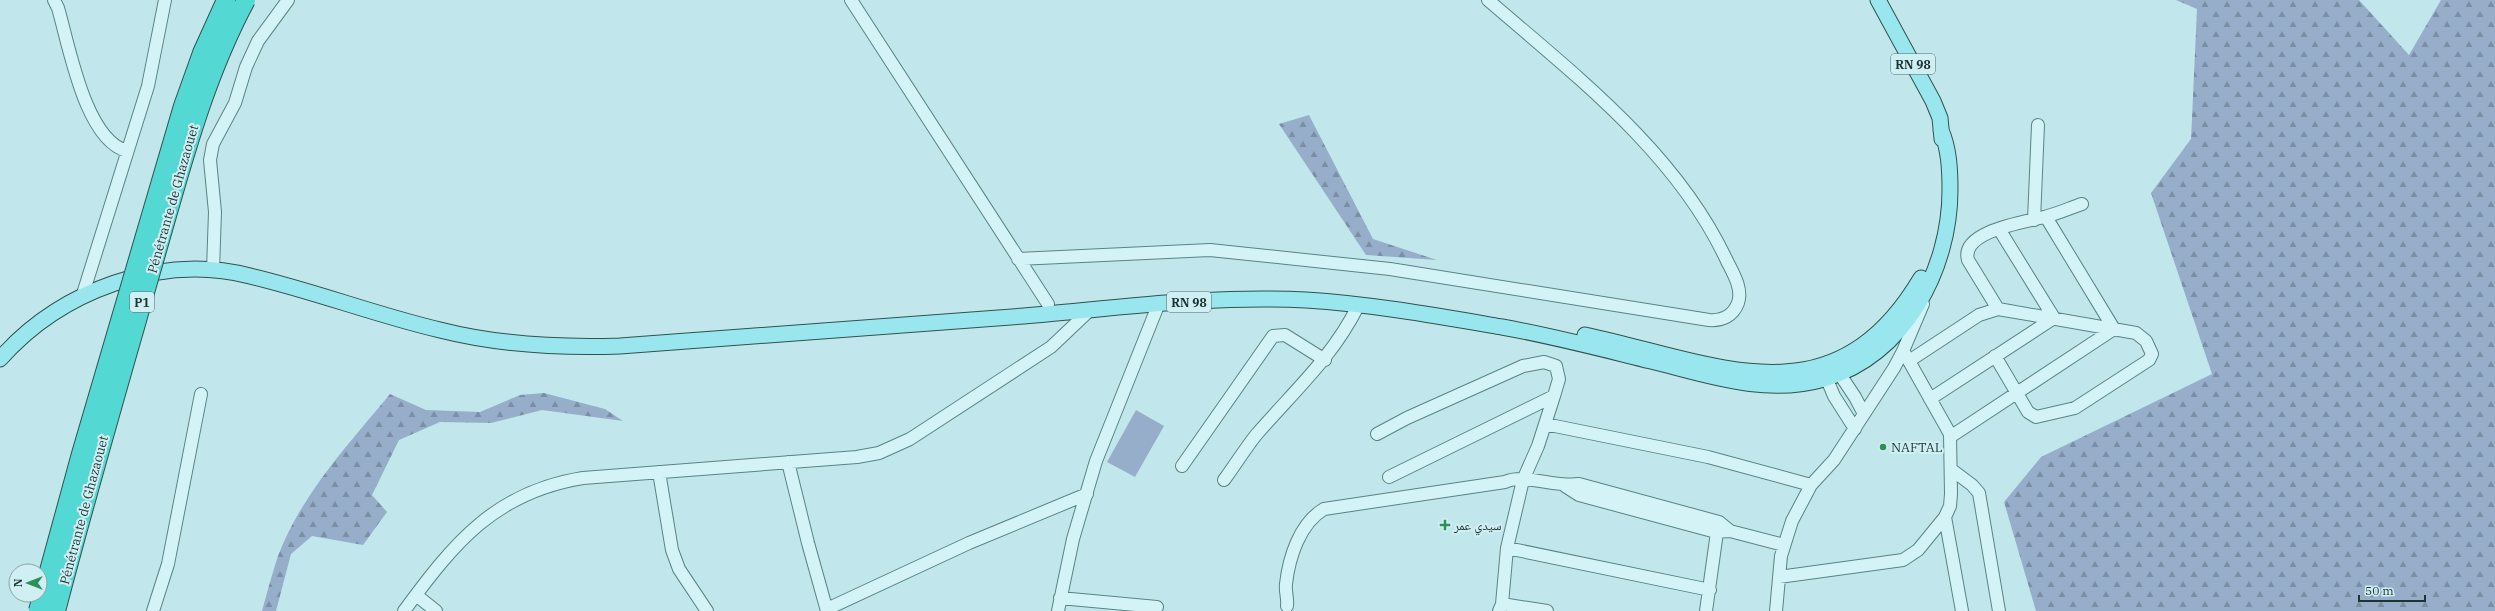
<svg xmlns="http://www.w3.org/2000/svg" width="2495" height="611" viewBox="0 0 2495 611" font-family="'IBM Plex Serif','Noto Naskh Arabic',serif">
<defs>
<pattern id="forest-firs" width="22" height="20" patternUnits="userSpaceOnUse"><rect width="22" height="20" fill="#96aec9"/><path d="M5 1l3.5 6h-7zM16 11l3.5 6h-7z" fill="#7a8ea4"/></pattern>
</defs>
<rect width="100%" height="100%" fill="#c1e7ec"/>
<path fill="#96aec9" d="M 1136,410 L 1164,426 L 1135,477 L 1107,462 Z"/>
<path fill="url(#forest-firs)" d="M 2176,0 L 2359,0 L 2409,55 L 2441,0 L 2495,0 L 2495,611 L 2036,611 L 2004,502 L 2041,457 L 2212,374 L 2151,193 L 2191,139 L 2197,9 Z
M 1309,115 L 1373,239 L 1437,260 L 1366,255 L 1279,124 Z
M 544,393 L 605,409 L 623,421 L 542,410 L 491,423 L 440,422 L 399,440 L 372,495 L 387,512 L 363,545 L 312,536 L 291,554 L 276,611 L 262,611 C 267,593 272,574 278,556 C 302,493 349,444 390,394 L 426,410 L 480,412 L 520,395 Z"/>
<g fill="none" stroke-linecap="round" stroke-linejoin="round">
<defs>
<path id="minor" d="M 54,0 L 58,8 C 69,45 85,140 127,151
M 851,0 L 1048,304
M 2034,220 L 2038,125
M 1018,259 L 1210,250 L 1390,269 L 1709,320 C 1722,321 1733,316 1738,303 C 1743,289 1733,273 1727,261 C 1677,153 1576,76 1488,0
M 213,270 L 215,212 L 210,160 L 213,144 L 235,103 L 246,67 L 258,41 L 288,0
M 82,297 L 148,86 L 165,0
M 1998,309 L 1968,260 C 1960,231 2026,222 2044,217 C 2057,214 2070,208 2082,204
M 1909,361 L 1979,315 L 1998,309 L 2136,333 L 2146,341 L 2152,354 L 2149,360 L 2075,408 L 2036,417 L 2028,412 L 1995,356
M 1835,367 L 1855,397 L 1864,414
M 1823,370 L 1834,396 L 1855,429
M 1930,399 L 2054,318 L 1999,229
M 1545,424 L 1708,457 L 1811,485
M 1377,434 L 1407,418 L 1523,366 L 1544,362 L 1556,366 L 1559,379 L 1554,396 L 1538,446 L 1523,480 L 1507,548 L 1502,604 L 1499,611
M 1950,437 L 2114,329 L 2046,217
M 788,462 L 808,543 L 827,611
M 1182,466 L 1273,336 L 1285,335 L 1325,360
M 1952,470 L 1972,485 L 1979,493 L 1999,611
M 659,472 L 672,550 L 679,569 L 707,611
M 1389,477 L 1554,396
M 1224,480 C 1235,465 1245,449 1256,435 C 1294,391 1332,358 1358,306
M 1565,486 L 1579,495 L 1716,532 L 1730,531 L 1784,545
M 1945,517 L 1962,611
M 1507,548 L 1710,590
M 1779,577 L 1903,560 L 1918,550 L 1945,517 L 1950,506 L 1951,494 L 1950,434 L 1905,354
M 416,595 L 436,611
M 1060,598 L 1157,607
M 1502,604 L 1547,611
M 1287,606 C 1288,598 1285,592 1286,584 C 1289,557 1300,523 1324,509 L 1505,482 C 1525,473 1556,488 1579,484 L 1719,522 L 1730,531
M 827,609 L 969,543 L 1087,494
M 153,611 L 168,564 L 201,394
M 404,611 C 454,543 495,492 583,478 L 857,457 L 879,453 L 910,439 L 1051,347 L 1090,310
M 1058,611 L 1073,539 L 1096,461 L 1159,303
M 1706,611 L 1718,525
M 1776,611 L 1781,556 L 1792,521 L 1811,485 L 1834,460 L 1894,368 L 1903,351 L 1923,304"/>
<path id="major" d="M 1878,0 L 1933,101 L 1940,118 L 1942,139
M 1585,335 C 1716,363 1833,426 1921,278
M 0,359 C 60,291 160,253 250,276 C 314,291 376,315 440,330 C 499,345 559,348 620,346 C 754,335 889,326 1024,316 C 1117,308 1212,295 1306,300 C 1371,304 1438,316 1502,327 C 1553,336 1602,349 1651,361 C 1708,375 1765,396 1824,379 C 1904,356 1950,270 1950,190 C 1950,169 1949,149 1941,130"/>
</defs>
<use href="#minor" stroke="#598482" stroke-width="14"/>
<use href="#major" stroke="#2e524e" stroke-width="17"/>
<use href="#minor" stroke="#d4f3f7" stroke-width="12"/>
<use href="#major" stroke="#9ae6ee" stroke-width="15"/>
<defs>
<path id="highway-bridge" d="M 38,611 L 81,454 L 183,106 L 202,53 L 226,0
M 56,611 C 87,492 122,373 156,254 C 181,168 203,80 246,0"/>
</defs>
<use href="#highway-bridge" stroke="#2e524e" stroke-width="20" stroke-linecap="butt"/>
<use href="#highway-bridge" stroke="#54d8d4" stroke-width="18"/>
</g>
<g fill="#2c9154" stroke="#d0eff4" stroke-width="1.5">
<circle cx="1883" cy="447" r="4"/>
<path d="M1443 519h4v4h4v4h-4v4h-4v-4h-4v-4h4z"/>
</g>
<g text-anchor="middle" dominant-baseline="central" stroke-width="4" stroke-linejoin="round" paint-order="stroke">
<g fill="#d0eff4" stroke="#536d6c" stroke-width="1">
<rect x="1891" y="54" width="44" height="20" rx="3"/>
<rect x="130" y="292" width="24" height="20" rx="3"/>
<rect x="1167" y="292" width="44" height="20" rx="3"/>
</g>
<g font-size="12" font-weight="bold" fill="#1d3532">
<text x="1913" y="64">RN 98</text>
<text x="142" y="302">P1</text>
<text x="1189" y="302">RN 98</text>
</g>
<g font-size="13" fill="#1d3532" stroke="#d0eff4">
<text transform="translate(173 199) rotate(-74)">Pénétrante de Ghazaouet</text>
<text transform="translate(84 510) rotate(-75)">Pénétrante de Ghazaouet</text>
</g>
<g font-size="13" fill="#1d3532" stroke="#d0eff4" text-anchor="start">
<text x="1891" y="447">NAFTAL</text>
<text x="1454" y="525">سيدي عمر</text>
</g>
</g>
<g transform="translate(28 583) rotate(270)"><circle r="19" fill="#d0eff4" stroke="#88a5a6"/>
<path d="M0-3L7 15L0 10L-7 15Z" fill="#2c9154"/>
<text y="-6" font-size="11" font-weight="bold" text-anchor="middle" fill="#1d3532">N</text>
</g>
<path d="M2359 595v6h66v-6" fill="none" stroke="#1d3532" stroke-width="2"/>
<text x="2365" y="595" font-size="12" fill="#1d3532" stroke="#d0eff4" stroke-width="3" paint-order="stroke">50 m</text>
</svg>
